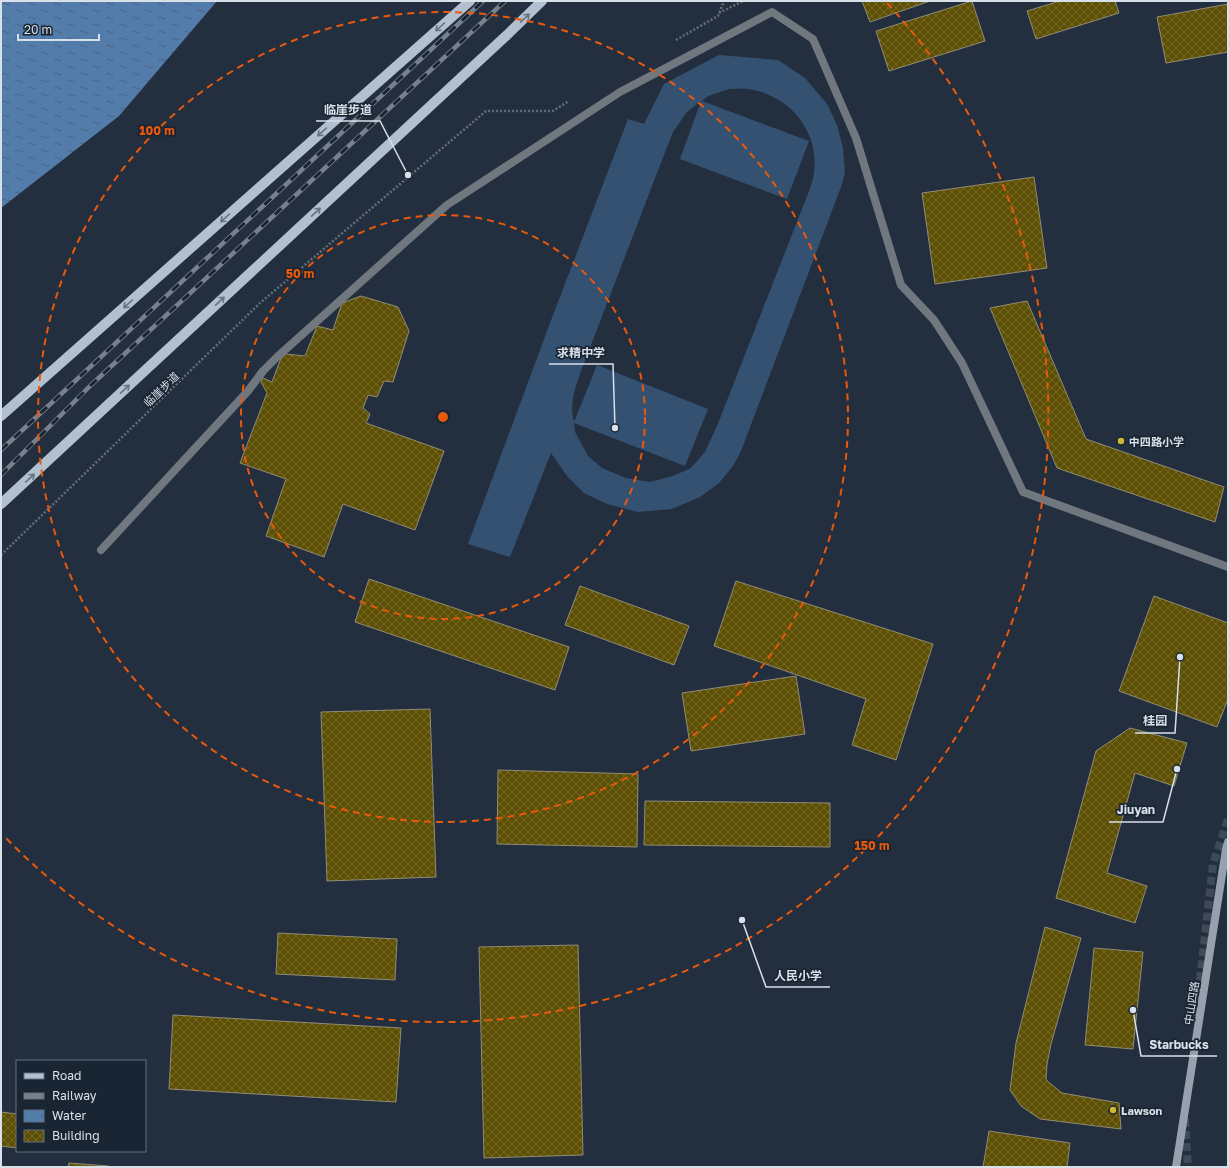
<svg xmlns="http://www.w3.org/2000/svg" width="1229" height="1168" viewBox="0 0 1229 1168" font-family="'Golos Text','Noto Sans SC',sans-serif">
<defs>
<pattern id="water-ripples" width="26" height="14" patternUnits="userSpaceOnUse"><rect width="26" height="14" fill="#537cab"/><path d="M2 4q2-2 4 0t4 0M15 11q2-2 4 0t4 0" fill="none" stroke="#4c6583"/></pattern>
<pattern id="building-cross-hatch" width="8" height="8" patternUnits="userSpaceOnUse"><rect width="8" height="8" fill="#5d5005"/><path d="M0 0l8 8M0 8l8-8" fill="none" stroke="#746929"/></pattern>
</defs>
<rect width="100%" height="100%" fill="#232f3e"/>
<path fill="#355172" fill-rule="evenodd" d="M 719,55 L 778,60 L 805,78 L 827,104 L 837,125 L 843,148 L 845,173 L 841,187 L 741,451 L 733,466 L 719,483 L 700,497 L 672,509 L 638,512 L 607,504 L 584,493 L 567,476 L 551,453 L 510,557 L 468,544 L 550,323 L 628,119 L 644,124 L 664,84 ZM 729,89 C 735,89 742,88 748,89 C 758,90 768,94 777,99 C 802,113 818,142 814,171 C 814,176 812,182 811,186 L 717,426 L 705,452 L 691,468 L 673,476 L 650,482 L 626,478 L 602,468 L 588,456 L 575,432 L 574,423 L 685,466 L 708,409 L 597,365 L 574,422 C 569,404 575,388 581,371 L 662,160 L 673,132 L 687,112 L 701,101 L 680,159 L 787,199 L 809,141 L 702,101 L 708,96 Z"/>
<path fill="url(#water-ripples)" d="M 1,1 L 217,1 L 119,116 L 1,208 Z"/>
<path fill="url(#building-cross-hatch)" stroke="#908c76" d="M 862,1 L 930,1 L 870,22 Z
M 972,1 L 985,41 L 889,71 L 876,31 Z
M 1060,1 L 1115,1 L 1119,13 L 1036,39 L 1027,11 Z
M 1228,4 L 1228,52 L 1166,63 L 1157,17 Z
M 1034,177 L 1047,268 L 935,284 L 922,193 Z
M 361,296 L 398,307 L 409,331 L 393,382 L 384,381 L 377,397 L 368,395 L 363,408 L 370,414 L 366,423 L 444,451 L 415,530 L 343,504 L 324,557 L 266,536 L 286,479 L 240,463 L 267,393 L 261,382 L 263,378 L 272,382 L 281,358 L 285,354 L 305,356 L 317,326 L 333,330 L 342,303 Z
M 1027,301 L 1086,439 L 1224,487 L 1215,522 L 1057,468 L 990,308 Z
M 369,579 L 569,647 L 555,690 L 355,622 Z
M 736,581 L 933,644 L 896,760 L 852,745 L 866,699 L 714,646 Z
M 580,586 L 689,626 L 674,665 L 565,625 Z
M 1154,596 L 1228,623 L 1228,699 L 1217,727 L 1119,691 Z
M 796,676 L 805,734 L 691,751 L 682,693 Z
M 430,709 L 436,877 L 327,881 L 321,712 Z
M 1130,728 L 1187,743 L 1174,786 L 1135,773 L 1107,873 L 1147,886 L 1135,923 L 1056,898 L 1096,751 Z
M 498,770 L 638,774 L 637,847 L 497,844 Z
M 645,801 L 830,803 L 830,847 L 644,845 Z
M 1045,927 L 1081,938 L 1051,1044 L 1047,1064 L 1046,1080 L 1062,1093 L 1119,1103 L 1121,1129 L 1040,1119 L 1021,1106 L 1010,1090 L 1016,1043 Z
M 278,933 L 397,939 L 395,980 L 276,974 Z
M 578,945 L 583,1155 L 484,1158 L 479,947 Z
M 1094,948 L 1143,952 L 1133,1049 L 1085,1045 Z
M 173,1015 L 401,1028 L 396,1102 L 169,1089 Z
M 1,1112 L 17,1114 L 17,1148 L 1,1146 Z
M 989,1131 L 1070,1143 L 1067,1167 L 983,1167 Z
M 69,1163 L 109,1166 L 108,1167 L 68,1167 Z"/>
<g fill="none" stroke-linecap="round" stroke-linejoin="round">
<path stroke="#3e4a58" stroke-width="8" stroke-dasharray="8 4" stroke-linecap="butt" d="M 1196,1016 L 1213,864 L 1228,819
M 1185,1119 L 1188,1167"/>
<path stroke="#636e7b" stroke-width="2.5" stroke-dasharray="2 2" stroke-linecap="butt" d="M 719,13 L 743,1
M 676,40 L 718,16 L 724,1
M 1,555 L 260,303 L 486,111 L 553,111 L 569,101"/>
<path stroke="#71777f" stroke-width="8" d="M 101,550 L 248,391 L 263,371 L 277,357 L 447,205 L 620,92 L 772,12 L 813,39 L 856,138 L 901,285 L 934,320 L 962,363 L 1023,492 L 1228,567"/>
<path stroke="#96a1ad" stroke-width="8" d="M 1176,1167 L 1226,849 L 1228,842"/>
<path stroke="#b3c0d0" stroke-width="10" d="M 1,416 L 470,1
M 1,504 L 507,35 L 542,1"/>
<defs>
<path id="rail" d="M 1,450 L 483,1
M 1,475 L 90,386 L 505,1"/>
</defs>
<use href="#rail" stroke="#77818d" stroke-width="4.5"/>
<use href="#rail" stroke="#192533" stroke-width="3" stroke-dasharray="9" stroke-linecap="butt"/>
</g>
<defs><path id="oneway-shaft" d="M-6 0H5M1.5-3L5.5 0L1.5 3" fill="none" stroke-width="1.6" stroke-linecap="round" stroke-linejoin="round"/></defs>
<g stroke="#667282">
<use href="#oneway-shaft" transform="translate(525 18) rotate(-44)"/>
<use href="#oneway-shaft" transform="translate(440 27) rotate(138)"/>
<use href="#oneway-shaft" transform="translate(322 132) rotate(138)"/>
<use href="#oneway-shaft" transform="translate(316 212) rotate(-43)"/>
<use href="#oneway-shaft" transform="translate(225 218) rotate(138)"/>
<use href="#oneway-shaft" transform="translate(220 301) rotate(-43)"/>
<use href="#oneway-shaft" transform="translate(128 304) rotate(138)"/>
<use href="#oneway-shaft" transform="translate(125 389) rotate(-43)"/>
<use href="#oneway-shaft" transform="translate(30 478) rotate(-43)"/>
</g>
<g fill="none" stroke="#e8590c" stroke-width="2" stroke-dasharray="7 5">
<circle cx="443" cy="417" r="202"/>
<circle cx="443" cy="417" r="405"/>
<path d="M887 3A607 607 0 0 1 3 835"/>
</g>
<g fill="#d0b837" stroke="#192533" stroke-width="1.5">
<circle cx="1121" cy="441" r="4"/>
<circle cx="1113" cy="1110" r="4"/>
</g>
<g text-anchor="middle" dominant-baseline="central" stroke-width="3.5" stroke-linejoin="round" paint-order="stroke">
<g font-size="11" fill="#d8e0e9" stroke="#192533">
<text transform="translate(161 389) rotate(-44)">临崖步道</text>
<text transform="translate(1191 1003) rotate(-81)">中山四路</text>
</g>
<g font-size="11" font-weight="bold" fill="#d8e0e9" stroke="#192533" text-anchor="start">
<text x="1129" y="441">中四路小学</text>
<text x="1121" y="1110">Lawson</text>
</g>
</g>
<circle cx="443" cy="417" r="6" fill="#e8590c" stroke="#192533" stroke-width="2"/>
<g font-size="12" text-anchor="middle" font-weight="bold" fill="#e8590c" stroke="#192533" stroke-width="3.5" stroke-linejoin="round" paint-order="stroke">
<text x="157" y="135">100 m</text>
<text x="300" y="278">50 m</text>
<text x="872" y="850">150 m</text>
</g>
<path fill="none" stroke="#d8e0e9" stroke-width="1.5" d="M408 175L380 121H316M615 428L613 364H549M1180 657L1175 733H1135M1177 769L1163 822H1109M742 920L766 987H830M1133 1010L1141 1056H1217"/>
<g fill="#d8e0e9" stroke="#192533" stroke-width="1.5">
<circle cx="408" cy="175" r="4"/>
<circle cx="615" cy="428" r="4"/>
<circle cx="1180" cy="657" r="4"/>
<circle cx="1177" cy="769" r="4"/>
<circle cx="742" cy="920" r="4"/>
<circle cx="1133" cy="1010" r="4"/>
</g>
<g font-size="12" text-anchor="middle" font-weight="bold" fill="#d8e0e9" stroke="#192533" stroke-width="3.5" stroke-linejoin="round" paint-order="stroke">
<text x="348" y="114">临崖步道</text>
<text x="581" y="357">求精中学</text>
<text x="1155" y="725">桂园</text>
<text x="1136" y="814">Jiuyan</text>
<text x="798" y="980">人民小学</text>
<text x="1179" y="1049">Starbucks</text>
</g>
<rect width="1229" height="1168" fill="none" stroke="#d8e0e9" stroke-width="4"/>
<rect x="16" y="1060" width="130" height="92" fill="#192533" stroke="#65707c"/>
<rect x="24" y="1073" width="20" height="6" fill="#b3c0d0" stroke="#65707c"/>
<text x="52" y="1080" font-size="12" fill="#d8e0e9">Road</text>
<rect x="24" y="1093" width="20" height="6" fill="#77818d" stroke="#65707c"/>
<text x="52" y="1100" font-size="12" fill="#d8e0e9">Railway</text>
<rect x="24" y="1110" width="20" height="12" fill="url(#water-ripples)" stroke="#65707c"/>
<text x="52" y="1120" font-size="12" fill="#d8e0e9">Water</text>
<rect x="24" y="1130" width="20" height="12" fill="url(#building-cross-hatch)" stroke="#65707c"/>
<text x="52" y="1140" font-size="12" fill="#d8e0e9">Building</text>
<path d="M18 34v6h81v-6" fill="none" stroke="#d8e0e9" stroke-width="2"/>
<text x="24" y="34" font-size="12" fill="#d8e0e9" stroke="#192533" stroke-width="3" paint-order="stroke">20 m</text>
</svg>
